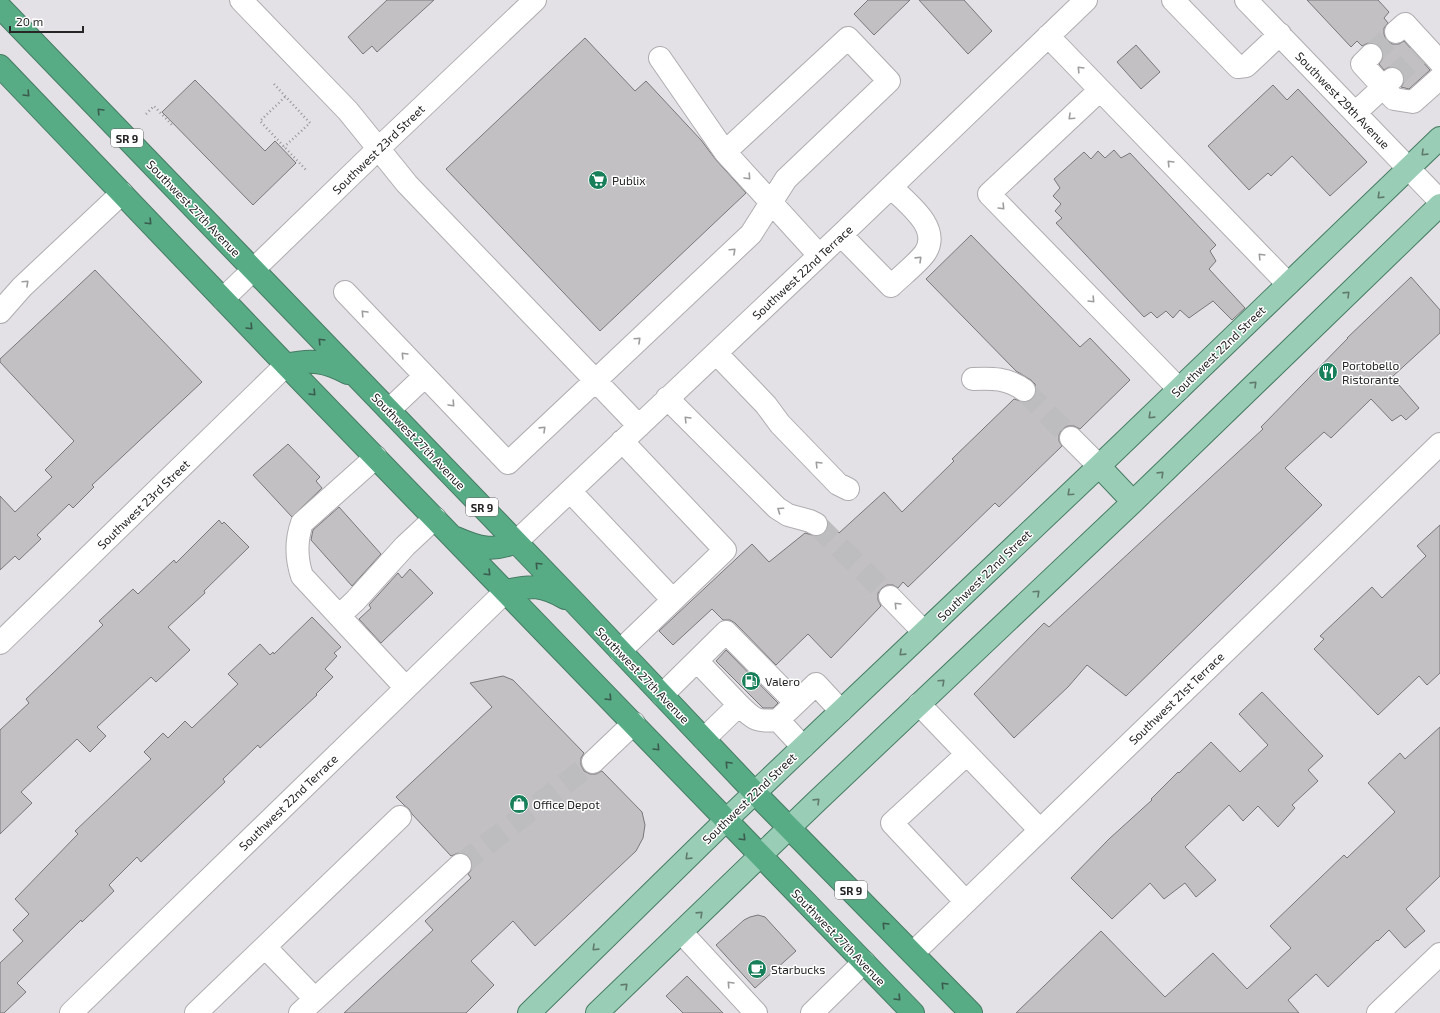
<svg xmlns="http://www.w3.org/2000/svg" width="1440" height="1013" viewBox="0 0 1440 1013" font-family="'Exo 2',sans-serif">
<rect width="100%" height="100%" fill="#e3e1e5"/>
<path fill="#c3c0c4" stroke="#79777a" d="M 387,0 L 434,0 L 377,52 L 372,46 L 363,54 L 348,37 Z
M 868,0 L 910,0 L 874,35 L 854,14 Z
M 919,0 L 964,0 L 992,31 L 968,54 Z
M 1307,0 L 1378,0 L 1389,12 L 1384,18 L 1388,23 L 1384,28 L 1384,34 L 1386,40 L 1392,44 L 1399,44 L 1404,41 L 1430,70 L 1409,89 L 1401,87 L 1404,82 L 1404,77 L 1401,70 L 1395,67 L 1389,67 L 1384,70 L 1379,64 L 1383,58 L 1383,51 L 1380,46 L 1374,43 L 1368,43 L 1362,46 L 1357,41 L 1351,47 Z
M 585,38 L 635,91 L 646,81 L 701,140 L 716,160 L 746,193 L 600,331 L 446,169 Z
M 1136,45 L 1160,72 L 1141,89 L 1117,62 Z
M 195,80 L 265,151 L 275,141 L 296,163 L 253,205 L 162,112 Z
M 1273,85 L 1287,100 L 1298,89 L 1367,162 L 1330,196 L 1292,156 L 1271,176 L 1268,173 L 1249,190 L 1208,146 Z
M 1114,150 L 1121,158 L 1130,153 L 1216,245 L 1210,251 L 1216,261 L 1209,269 L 1245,308 L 1232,320 L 1213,301 L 1189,318 L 1180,310 L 1173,318 L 1166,311 L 1157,318 L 1151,312 L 1144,317 L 1056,223 L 1062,218 L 1055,211 L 1061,204 L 1053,196 L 1060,188 L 1054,179 L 1084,152 L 1091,159 L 1098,151 L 1105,158 Z
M 971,235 L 1080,347 L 1090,338 L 1130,380 L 1080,429 L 1074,426 L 1068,426 L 1062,429 L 1059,435 L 1059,441 L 1062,446 L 999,507 L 995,503 L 908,587 L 903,582 L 898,588 L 893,585 L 887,585 L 882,588 L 878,593 L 878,600 L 881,606 L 831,658 L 808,634 L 776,665 L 735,623 L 730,620 L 723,620 L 712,609 L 673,645 L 659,631 L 752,544 L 769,562 L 805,533 L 816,536 L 823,534 L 827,529 L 828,521 L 839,533 L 884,492 L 902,512 L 954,461 L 952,459 L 1014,399 L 1024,402 L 1030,401 L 1034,397 L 1036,390 L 1035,384 L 1031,380 L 1016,371 L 926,279 Z
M 95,270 L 202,382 L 92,485 L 94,487 L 73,508 L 69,504 L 37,535 L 41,539 L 19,560 L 15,556 L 0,570 L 0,496 L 15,512 L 52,477 L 45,470 L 74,441 L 0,362 L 0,359 Z
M 1411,277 L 1440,310 L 1440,333 L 1392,377 L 1419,408 L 1406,420 L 1401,415 L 1392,421 L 1371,399 L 1331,438 L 1324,432 L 1285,468 L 1322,505 L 1126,696 L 1087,665 L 1068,687 L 1014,738 L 974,694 L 1044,623 L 1049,627 L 1263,429 L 1261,427 L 1348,338 L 1347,338 Z
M 288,444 L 320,477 L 316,481 L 322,488 L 292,517 L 253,475 Z
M 339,507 L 381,554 L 352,586 L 311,540 L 313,530 Z
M 219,520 L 222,524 L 224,522 L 249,547 L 204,591 L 205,593 L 168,627 L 190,650 L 156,682 L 151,677 L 97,727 L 106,736 L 90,752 L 77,739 L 21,792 L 32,803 L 0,834 L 0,730 L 29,703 L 26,699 L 103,625 L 99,621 L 133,589 L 138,594 L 174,560 L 176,563 Z
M 1440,525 L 1440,673 L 1427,685 L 1419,676 L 1378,715 L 1314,649 L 1324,639 L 1320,636 L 1372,587 L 1382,598 L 1426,556 L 1417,546 Z
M 410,569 L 433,593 L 381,643 L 359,619 L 371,608 L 369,605 L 398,573 L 402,578 Z
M 312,617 L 341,647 L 334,653 L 337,656 L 325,669 L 333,677 L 316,694 L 317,695 L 260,748 L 258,745 L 223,779 L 225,782 L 141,862 L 137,857 L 109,885 L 114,891 L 82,922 L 81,920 L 17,983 L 26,992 L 4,1013 L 0,1013 L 0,963 L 23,941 L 13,930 L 29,914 L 15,899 L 78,834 L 75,831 L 151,759 L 144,752 L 163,733 L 168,738 L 185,721 L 192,728 L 238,684 L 228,674 L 260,644 L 270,655 L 273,652 L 274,654 Z
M 726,650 L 778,703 L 773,708 L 763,708 L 716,661 Z
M 503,676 L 513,680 L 584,753 L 581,758 L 581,765 L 584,771 L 590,774 L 596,774 L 602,771 L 642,812 L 645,825 L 643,838 L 636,851 L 535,946 L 513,921 L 471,961 L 494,985 L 466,1013 L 344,1013 L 433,930 L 425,921 L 471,878 L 468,874 L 472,869 L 472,863 L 469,856 L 463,853 L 458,853 L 451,856 L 412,814 L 409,809 L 404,805 L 396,797 L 492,707 L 470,683 Z
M 1262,692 L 1323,756 L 1308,770 L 1318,781 L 1292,805 L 1295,808 L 1278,827 L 1258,806 L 1243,821 L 1229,805 L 1185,847 L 1216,880 L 1196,897 L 1185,883 L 1164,899 L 1150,883 L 1112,919 L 1071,878 L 1109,839 L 1152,800 L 1151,799 L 1178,772 L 1179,773 L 1211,742 L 1240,772 L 1268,745 L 1239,714 Z
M 1440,727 L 1440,876 L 1406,909 L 1425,931 L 1405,948 L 1389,930 L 1378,941 L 1377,940 L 1328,987 L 1316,974 L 1288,1000 L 1299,1013 L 1016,1013 L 1101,931 L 1165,997 L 1213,953 L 1247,989 L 1291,948 L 1270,926 L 1344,855 L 1347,858 L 1395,812 L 1368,783 L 1400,753 L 1405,759 Z
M 758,915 L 765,917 L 796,951 L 755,988 L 716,945 L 744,920 L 750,917 Z
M 687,976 L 723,1013 L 683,1013 L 666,996 Z"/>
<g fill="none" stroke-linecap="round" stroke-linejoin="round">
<path stroke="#bdbcbf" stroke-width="22" stroke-dasharray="22 11" stroke-linecap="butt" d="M 1371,55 L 1396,32
M 1392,79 L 1418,55
M 1024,390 L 1071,438
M 816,524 L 890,597
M 460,865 L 593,762"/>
<defs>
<path id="minor" d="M 241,0 L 348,111 L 407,184 L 639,426
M 1173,0 L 1238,67 L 1246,66 L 1280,34
M 1246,0 L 1440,201
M 1396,32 L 1405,24 L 1440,62
M 1048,36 L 1288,284
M 1371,55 L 1362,64 L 1394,99 L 1413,102 L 1440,78
M 660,58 L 725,152 L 819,255
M 1100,90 L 989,194 L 1179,389
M 1355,113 L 1392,79
M 841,235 L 891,286 C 900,277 918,263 925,253 C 942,228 907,203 891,187
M 345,292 L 508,463 L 751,234 L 786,179 L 889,81 L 848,38 L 725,152
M 223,299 L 379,148 L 535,0
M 0,312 L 22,287 L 122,193
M 716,353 L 766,405 L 780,424 L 838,484 L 848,489
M 973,379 C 992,378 1008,378 1024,390
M 667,398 L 777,508 L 788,515 L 810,521 L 816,524
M 389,410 L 425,376
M 1071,438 L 1099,466
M 376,457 L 302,523 C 296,540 296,558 302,576 L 406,688
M 570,491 L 673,600
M 516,542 L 841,235 L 1086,0
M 890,597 L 924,632
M 339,616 L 355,601 L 405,546 L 435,518
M 0,643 L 286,365
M 620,651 L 725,550 L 622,441
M 697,661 L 739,705 L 704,739
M 662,695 L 726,632 L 796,703
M 919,704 L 1040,830
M 739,705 C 754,720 757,722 778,720
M 803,747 L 778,720 L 816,684 L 841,711
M 593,762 L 634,723
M 966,902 L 892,823 L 967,754
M 681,932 L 756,1013
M 265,947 L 315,999
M 913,953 L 1440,444
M 71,1013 L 506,591
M 196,1013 L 400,817
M 300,1013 L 460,865
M 812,1013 L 864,962
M 1378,1013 L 1440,954"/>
<path id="major" d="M 1099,466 L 1133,502
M 529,1013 L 726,820 L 1099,466 L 1440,138
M 597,1013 L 817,801 L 1133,502 L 1440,205"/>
<path id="highway" d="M 0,7 L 575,603 L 755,793 L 971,1013
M 0,66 L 286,365 L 913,1013
M 286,365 C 312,359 325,361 348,373
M 456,538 C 479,548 492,552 516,542
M 506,591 C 532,585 542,585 565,598"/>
</defs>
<use href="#minor" stroke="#afacb0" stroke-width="24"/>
<use href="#major" stroke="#467c64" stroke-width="24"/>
<use href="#highway" stroke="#467c64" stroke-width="24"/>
<path stroke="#969597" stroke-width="2.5" stroke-dasharray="1 3" stroke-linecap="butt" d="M 274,84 L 310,123 L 284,147
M 285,97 L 260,121 L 307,171
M 146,114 L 154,106 L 173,126"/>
<use href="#minor" stroke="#fff" stroke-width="22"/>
<use href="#major" stroke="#9acdb6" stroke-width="22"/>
<use href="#highway" stroke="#57ab85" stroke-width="22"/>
</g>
<defs><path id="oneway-chevron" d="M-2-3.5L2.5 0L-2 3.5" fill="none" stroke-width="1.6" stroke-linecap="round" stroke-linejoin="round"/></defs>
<g stroke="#9e9d9e">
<use href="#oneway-chevron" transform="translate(1080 69) rotate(-134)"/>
<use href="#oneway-chevron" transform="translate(1071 117) rotate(137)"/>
<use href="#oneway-chevron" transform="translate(1170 163) rotate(-134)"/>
<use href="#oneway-chevron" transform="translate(748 177) rotate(47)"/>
<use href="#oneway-chevron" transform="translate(1002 207) rotate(46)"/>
<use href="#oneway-chevron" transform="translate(733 251) rotate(-43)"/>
<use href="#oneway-chevron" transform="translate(1261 256) rotate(-134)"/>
<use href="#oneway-chevron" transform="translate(919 259) rotate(-44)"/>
<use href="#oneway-chevron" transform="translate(26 283) rotate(-43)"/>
<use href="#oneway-chevron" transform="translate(1092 300) rotate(46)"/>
<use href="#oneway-chevron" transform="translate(364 313) rotate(-133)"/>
<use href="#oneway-chevron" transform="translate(638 340) rotate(-43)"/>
<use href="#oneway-chevron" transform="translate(404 355) rotate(-134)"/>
<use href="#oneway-chevron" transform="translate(452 404) rotate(47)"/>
<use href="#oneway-chevron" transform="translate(687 419) rotate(-135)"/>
<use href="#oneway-chevron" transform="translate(543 429) rotate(-44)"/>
<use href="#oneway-chevron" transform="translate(818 464) rotate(-134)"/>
<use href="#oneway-chevron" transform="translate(780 510) rotate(-145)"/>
<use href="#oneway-chevron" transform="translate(897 605) rotate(-134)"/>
<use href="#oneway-chevron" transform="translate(730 984) rotate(-133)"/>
</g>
<g stroke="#3a5b4d">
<use href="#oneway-chevron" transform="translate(27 94) rotate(46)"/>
<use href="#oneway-chevron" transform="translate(100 111) rotate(-134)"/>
<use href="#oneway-chevron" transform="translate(149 222) rotate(46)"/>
<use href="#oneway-chevron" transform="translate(250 327) rotate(46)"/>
<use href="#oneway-chevron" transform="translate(321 341) rotate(-134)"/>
<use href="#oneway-chevron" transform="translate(313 393) rotate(46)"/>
<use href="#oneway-chevron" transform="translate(538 565) rotate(-134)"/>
<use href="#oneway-chevron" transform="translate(488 573) rotate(45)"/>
<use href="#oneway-chevron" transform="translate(609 698) rotate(46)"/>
<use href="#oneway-chevron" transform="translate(657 748) rotate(46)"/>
<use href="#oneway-chevron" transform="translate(728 764) rotate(-133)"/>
<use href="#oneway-chevron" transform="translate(743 838) rotate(45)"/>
<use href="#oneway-chevron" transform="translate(885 925) rotate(-134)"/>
<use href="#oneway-chevron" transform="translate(944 985) rotate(-134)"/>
<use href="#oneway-chevron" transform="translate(898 998) rotate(46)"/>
</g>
<g stroke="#607a6e">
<use href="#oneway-chevron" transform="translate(1424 153) rotate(136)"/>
<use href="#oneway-chevron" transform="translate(1380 196) rotate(136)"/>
<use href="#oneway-chevron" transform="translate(1347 294) rotate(-44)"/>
<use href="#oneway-chevron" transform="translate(1254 384) rotate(-44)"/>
<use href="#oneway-chevron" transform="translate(1151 416) rotate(136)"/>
<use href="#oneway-chevron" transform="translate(1161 474) rotate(-44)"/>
<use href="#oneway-chevron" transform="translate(1070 493) rotate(137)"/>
<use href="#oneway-chevron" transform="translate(1037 593) rotate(-43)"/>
<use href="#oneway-chevron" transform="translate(902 653) rotate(136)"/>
<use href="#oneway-chevron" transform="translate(942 682) rotate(-43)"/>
<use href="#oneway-chevron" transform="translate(817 801) rotate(-44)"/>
<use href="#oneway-chevron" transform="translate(688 857) rotate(136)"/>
<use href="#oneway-chevron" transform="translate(700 914) rotate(-44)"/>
<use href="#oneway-chevron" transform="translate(595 948) rotate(136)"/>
<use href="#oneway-chevron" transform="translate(625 986) rotate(-44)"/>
</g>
<defs>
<symbol id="supermarket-disc" viewBox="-11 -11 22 22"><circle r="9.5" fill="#177f59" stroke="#fff"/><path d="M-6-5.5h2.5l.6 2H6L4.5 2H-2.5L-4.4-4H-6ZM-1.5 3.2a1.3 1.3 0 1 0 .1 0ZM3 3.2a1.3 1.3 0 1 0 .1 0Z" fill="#fff"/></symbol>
<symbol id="restaurant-disc" viewBox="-11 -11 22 22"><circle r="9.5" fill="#177f59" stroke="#fff"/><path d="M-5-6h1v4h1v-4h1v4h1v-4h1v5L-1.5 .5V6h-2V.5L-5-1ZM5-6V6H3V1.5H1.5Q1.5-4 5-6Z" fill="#fff"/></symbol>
<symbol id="fuel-disc" viewBox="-11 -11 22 22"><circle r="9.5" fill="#177f59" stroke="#fff"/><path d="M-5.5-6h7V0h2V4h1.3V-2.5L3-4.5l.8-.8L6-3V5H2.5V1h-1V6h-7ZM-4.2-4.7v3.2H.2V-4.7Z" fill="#fff"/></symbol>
<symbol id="shop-disc" viewBox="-11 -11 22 22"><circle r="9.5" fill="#177f59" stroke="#fff"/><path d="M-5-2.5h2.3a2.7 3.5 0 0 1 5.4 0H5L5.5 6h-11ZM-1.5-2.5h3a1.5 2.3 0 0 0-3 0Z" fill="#fff"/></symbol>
<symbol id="cafe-disc" viewBox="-11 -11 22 22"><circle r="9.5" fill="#177f59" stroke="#fff"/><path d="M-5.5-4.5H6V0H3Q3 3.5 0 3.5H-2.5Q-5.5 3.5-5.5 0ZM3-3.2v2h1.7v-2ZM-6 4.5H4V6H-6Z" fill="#fff"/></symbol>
</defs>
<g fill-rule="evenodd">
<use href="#supermarket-disc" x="587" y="169" width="22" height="22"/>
<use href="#restaurant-disc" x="1317" y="361" width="22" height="22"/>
<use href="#fuel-disc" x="740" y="670" width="22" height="22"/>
<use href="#shop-disc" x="508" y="793" width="22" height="22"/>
<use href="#cafe-disc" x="746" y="958" width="22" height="22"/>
</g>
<g text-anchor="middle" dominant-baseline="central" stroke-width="3" stroke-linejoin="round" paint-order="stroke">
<g fill="#fff" stroke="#686768" stroke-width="1">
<rect x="111" y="129" width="32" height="18" rx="3"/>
<rect x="466" y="498" width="32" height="18" rx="3"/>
<rect x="835" y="881" width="32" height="18" rx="3"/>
</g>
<g font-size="11" font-weight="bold" fill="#272627">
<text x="127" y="138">SR 9</text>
<text x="482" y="507">SR 9</text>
<text x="851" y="890">SR 9</text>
</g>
<g font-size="12" fill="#272627" stroke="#fff">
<text transform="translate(1343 100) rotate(46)">Southwest 29th Avenue</text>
<text transform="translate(378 149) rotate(-44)">Southwest 23rd Street</text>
<text transform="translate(194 208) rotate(46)">Southwest 27th Avenue</text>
<text transform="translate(802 272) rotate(-43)">Southwest 22nd Terrace</text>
<text transform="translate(1218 351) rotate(-44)">Southwest 22nd Street</text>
<text transform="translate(419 441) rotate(46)">Southwest 27th Avenue</text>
<text transform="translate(143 504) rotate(-44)">Southwest 23rd Street</text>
<text transform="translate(984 575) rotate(-44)">Southwest 22nd Street</text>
<text transform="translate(643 675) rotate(46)">Southwest 27th Avenue</text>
<text transform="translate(1176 698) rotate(-44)">Southwest 21st Terrace</text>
<text transform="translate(749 798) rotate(-44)">Southwest 22nd Street</text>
<text transform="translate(288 802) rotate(-44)">Southwest 22nd Terrace</text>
<text transform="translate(839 937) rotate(46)">Southwest 27th Avenue</text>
</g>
<g font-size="12" fill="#272627" stroke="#fff" text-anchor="start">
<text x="612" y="180">Publix</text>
<text x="1342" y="365">Portobello<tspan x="1342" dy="14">Ristorante</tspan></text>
<text x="765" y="681">Valero</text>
<text x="533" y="804">Office Depot</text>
<text x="771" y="969">Starbucks</text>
</g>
</g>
<path d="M10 26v6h73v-6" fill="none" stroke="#272627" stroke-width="2"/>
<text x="16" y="26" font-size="12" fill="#272627" stroke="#ffffff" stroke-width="3" paint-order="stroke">20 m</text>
</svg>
